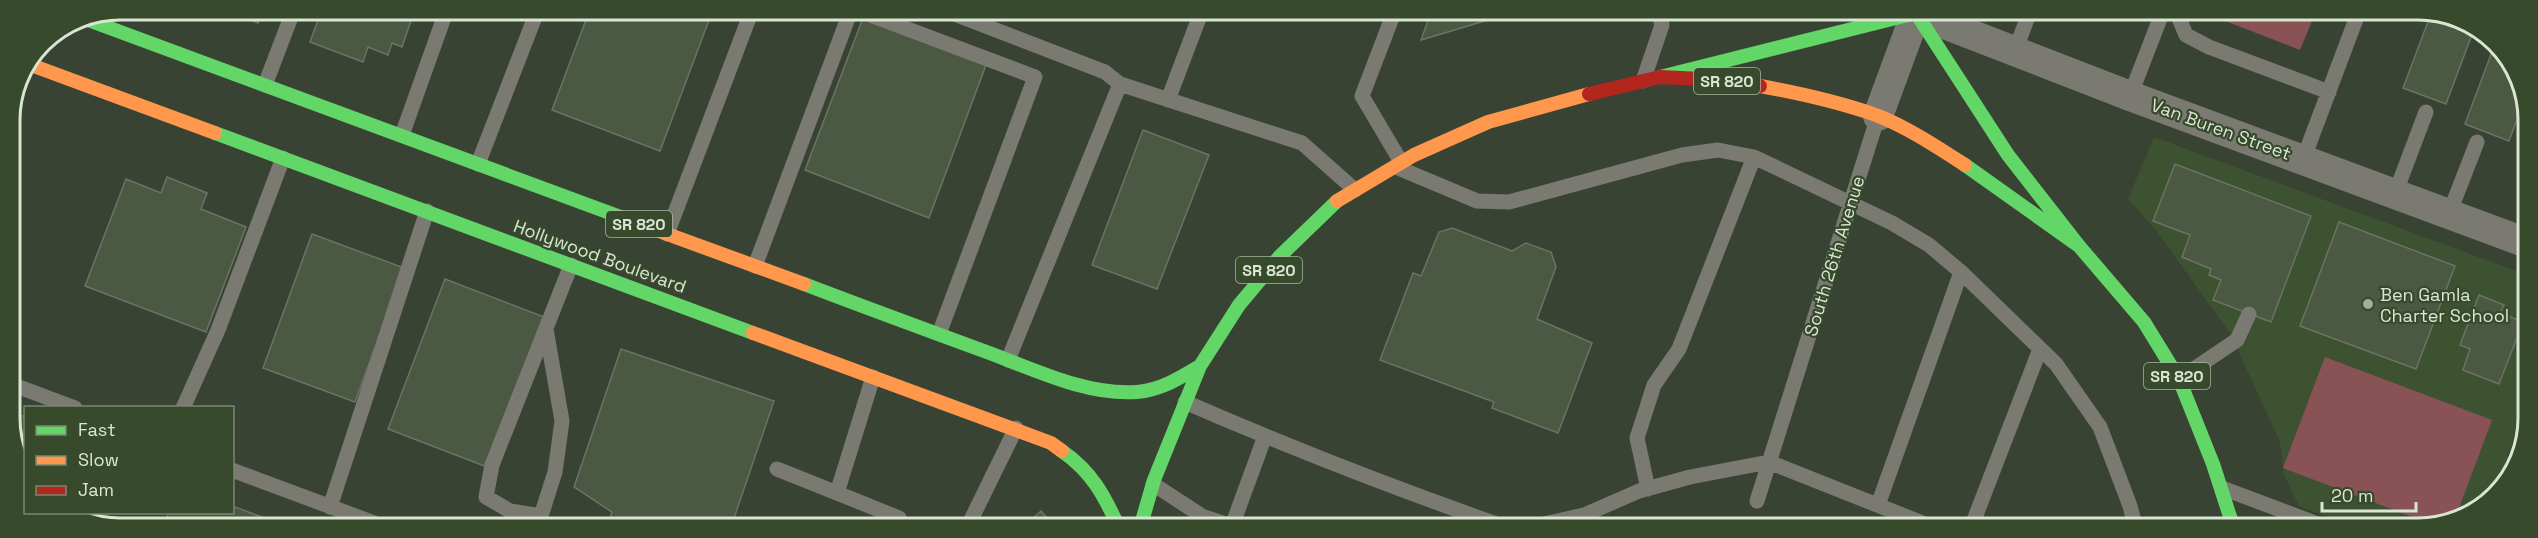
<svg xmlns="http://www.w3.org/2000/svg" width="2538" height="538" viewBox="0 0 2538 538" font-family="'Space Grotesk',sans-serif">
<rect width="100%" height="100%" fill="#394333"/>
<path fill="#3c5230" d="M 2154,137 L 2527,275 L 2527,440 L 2526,442 L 2514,438 L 2492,501 L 2426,529 L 2361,529 L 2299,506 L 2284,475 L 2280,442 L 2230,333 L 2155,229 L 2128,199 Z"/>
<path fill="#895356" d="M 2208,11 L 2316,11 L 2300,50 L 2207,14 Z
M 2325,357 L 2492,420 L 2456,516 L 2434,525 L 2283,468 Z"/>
<path fill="#4c5942" stroke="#6a7365" stroke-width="1.5" d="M 221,9 L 263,9 L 258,23 Z
M 322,9 L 415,9 L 402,47 L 392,43 L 388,55 L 368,47 L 363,62 L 310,42 Z
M 590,9 L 706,10 L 712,12 L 660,151 L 552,110 Z
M 1432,10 L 1521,10 L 1421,40 Z
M 2432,11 L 2440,11 L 2474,29 L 2446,104 L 2403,88 Z
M 863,18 L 986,65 L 929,218 L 805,170 Z
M 2496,41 L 2526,95 L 2509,141 L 2465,124 Z
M 1143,130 L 1209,155 L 1157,289 L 1092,265 Z
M 2175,164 L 2311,216 L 2271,322 L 2213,300 L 2221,280 L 2209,275 L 2211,269 L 2182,257 L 2190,235 L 2153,221 Z
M 167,177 L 207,193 L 201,209 L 246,227 L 206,332 L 85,286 L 126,179 L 161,193 Z
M 2339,222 L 2455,266 L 2416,369 L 2300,326 Z
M 1452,228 L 1512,251 L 1526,243 L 1551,252 L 1556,267 L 1537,319 L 1592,343 L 1558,433 L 1492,408 L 1494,402 L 1380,360 L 1413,273 L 1421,276 L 1439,232 Z
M 312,234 L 404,268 L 355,402 L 263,368 Z
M 445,279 L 544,317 L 487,467 L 388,429 Z
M 2479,295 L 2504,305 L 2500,313 L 2523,322 L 2499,384 L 2463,370 L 2470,349 L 2460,345 Z
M 621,349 L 774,401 L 731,527 L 607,527 L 612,512 L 574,487 Z
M 11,412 L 26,417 L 26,428 L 17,451 L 11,441 Z
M 232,506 L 289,527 L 163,527 L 169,512 L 232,512 Z
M 1041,511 L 1056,528 L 1022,528 Z"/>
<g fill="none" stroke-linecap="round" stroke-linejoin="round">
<path stroke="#7a7a72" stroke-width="15" d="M 857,10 L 1035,77 L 939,334
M 944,10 L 1105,72 L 1120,84 L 1302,143 L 1355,190
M 1395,10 L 1362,96 L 1401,162
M 2176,11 L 2186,35 L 2209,47 L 2329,92
M 2015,51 L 2030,11
M 1643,81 L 1662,25 L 1658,10
M 265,85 L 294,9
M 2130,96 L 2163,11
M 1168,100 L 1202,10
M 402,135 L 447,9
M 2303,160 L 2359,11
M 478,164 L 538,9
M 1396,167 L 1477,201 L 1509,202 L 1682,155 L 1718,150 L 1754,157 L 1892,223 L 1929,245 L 1961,272 L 2056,364 L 2100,427 L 2130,506 L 2136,529
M 2395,194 L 2426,112
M 2449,214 L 2477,142
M 667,234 L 752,10
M 755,266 L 851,10
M 546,329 L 562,421 L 555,472 L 541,516 L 510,511 L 486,497 L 492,465 L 571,265
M 1008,360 L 1120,84
M 2179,379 L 2237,340 L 2249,314
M 11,384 L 75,408
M 1185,402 C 1291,448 1399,490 1508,528
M 183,408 L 218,330 L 283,158
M 777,469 L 837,493 L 873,377
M 232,470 L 385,527
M 1153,484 L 1202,516 L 1232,526 L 1265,436
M 2222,488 L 2331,529
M 1648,489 L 1637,438 L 1654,385 L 1679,349 L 1754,157
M 837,493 L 899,518
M 1757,501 L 1878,116
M 1878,505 L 1961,272
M 330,507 L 427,211
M 967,528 L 1016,428
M 1526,528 L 1584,515 L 1639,491 L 1690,477 L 1769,462 L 1935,528
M 1971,528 L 2040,349"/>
<path stroke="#7a7a72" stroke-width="30" d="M 1878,116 L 1916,13 L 2130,96 L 2527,243"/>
<path stroke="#63d668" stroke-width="14" d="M 80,17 L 626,219
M 1660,77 L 1916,13 L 2008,155 L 2079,246
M 215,133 L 753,333
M 1965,165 L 2079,246 L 2144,322 L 2179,379 L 2213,464 L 2234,529
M 804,284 C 864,307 924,329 984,351 C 1031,368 1086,396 1137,392 C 1161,390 1180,378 1200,366
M 1062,451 C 1092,472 1104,495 1119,528
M 1140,528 L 1154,480 L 1200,366 L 1239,305 L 1280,256 L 1337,201"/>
<path stroke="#ff974d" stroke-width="14" d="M 31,65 L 215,133
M 1760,86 C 1799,93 1839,102 1876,115 C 1907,127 1937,147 1965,165
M 1337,201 L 1414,155 L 1488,122 L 1589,94
M 626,219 L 804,284
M 753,333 L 1051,443 L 1062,451"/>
<path stroke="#b3261e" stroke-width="14" d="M 1589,94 L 1660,77 L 1723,80 L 1760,86"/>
</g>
<circle fill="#a2ad9b" stroke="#374a2c" stroke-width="2" cx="2368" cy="304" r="6"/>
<g text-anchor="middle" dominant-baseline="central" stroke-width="4.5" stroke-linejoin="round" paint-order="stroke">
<g fill="#374a2c" stroke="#a9b7a1" stroke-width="1.5">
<rect x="1694" y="68" width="66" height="26" rx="4.5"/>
<rect x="606" y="211" width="66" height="26" rx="4.5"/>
<rect x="1236" y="257" width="66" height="26" rx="4.5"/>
<rect x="2144" y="363" width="66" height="26" rx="4.5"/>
</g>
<g font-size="16" font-weight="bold" fill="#dae6d3">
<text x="1727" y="81">SR 820</text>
<text x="639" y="224">SR 820</text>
<text x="1269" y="270">SR 820</text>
<text x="2177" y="376">SR 820</text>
</g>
<g font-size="18" fill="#dae6d3" stroke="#374a2c">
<text transform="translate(2221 129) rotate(20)">Van Buren Street</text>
<text transform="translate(600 256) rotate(20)">Hollywood Boulevard</text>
<text transform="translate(1834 256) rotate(-73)">South 26th Avenue</text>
</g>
<g font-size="18" fill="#dae6d3" stroke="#374a2c" text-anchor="start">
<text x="2380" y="294">Ben Gamla<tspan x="2380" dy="21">Charter School</tspan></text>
</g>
</g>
<path d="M0 0H2538V538H0ZM120 20H2418A100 100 0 0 1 2518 120V418A100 100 0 0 1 2418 518H120A100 100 0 0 1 20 418V120A100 100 0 0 1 120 20Z" fill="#374a2c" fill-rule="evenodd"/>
<path fill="none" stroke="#dae6d3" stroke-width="3" d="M120 20H2418A100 100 0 0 1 2518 120V418A100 100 0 0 1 2418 518H120A100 100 0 0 1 20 418V120A100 100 0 0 1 120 20Z"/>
<rect x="24" y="406" width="210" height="108" fill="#374a2c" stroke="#78886f" stroke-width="1.5"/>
<rect x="36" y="426" width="30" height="9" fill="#63d668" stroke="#78886f" stroke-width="1.5"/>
<text x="78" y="436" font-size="18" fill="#dae6d3">Fast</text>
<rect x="36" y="456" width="30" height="9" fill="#ff974d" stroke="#78886f" stroke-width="1.5"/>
<text x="78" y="466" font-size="18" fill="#dae6d3">Slow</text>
<rect x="36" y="486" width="30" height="9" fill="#b3261e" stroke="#78886f" stroke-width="1.5"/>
<text x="78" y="496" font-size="18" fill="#dae6d3">Jam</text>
<path d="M2322 502v9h94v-9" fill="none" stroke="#dae6d3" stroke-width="3"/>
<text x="2331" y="502" font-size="18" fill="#dae6d3" stroke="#374a2c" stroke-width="4.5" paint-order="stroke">20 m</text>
</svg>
